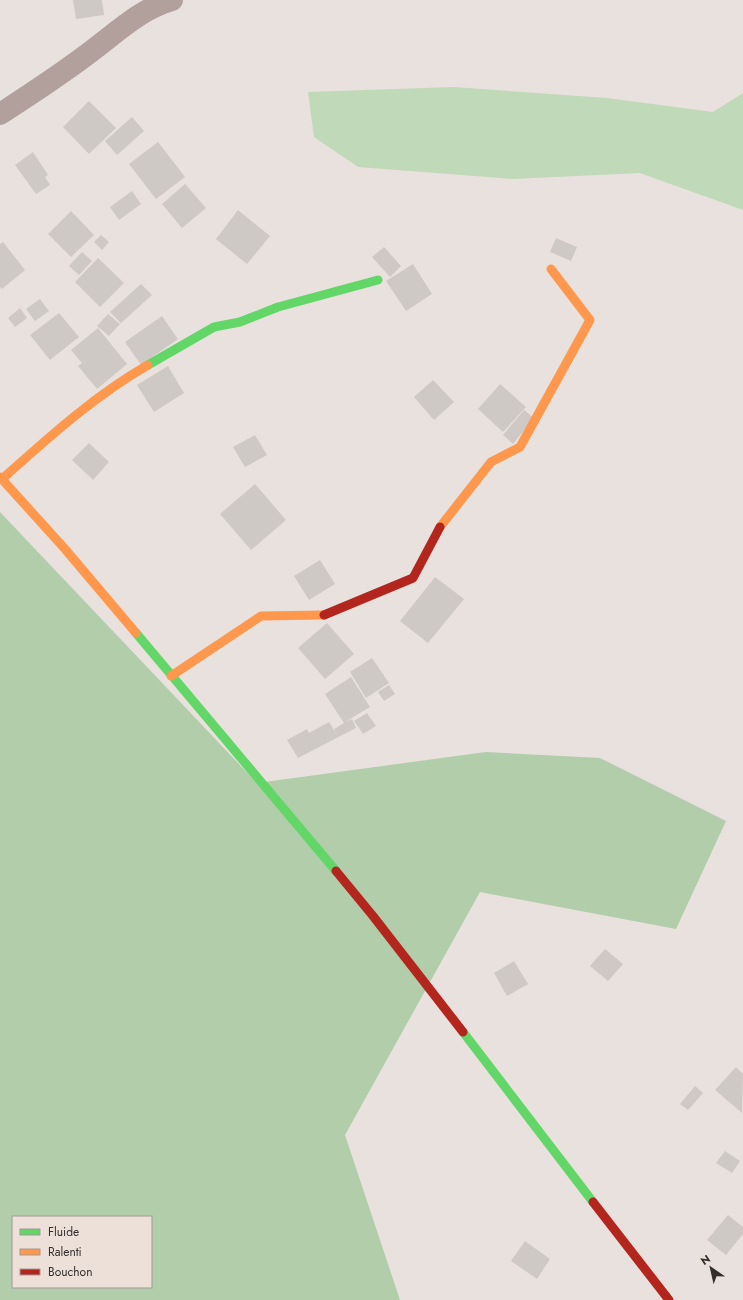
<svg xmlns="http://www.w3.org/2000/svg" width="743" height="1300" viewBox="0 0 743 1300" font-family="Jost,sans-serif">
<rect width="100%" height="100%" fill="#e8e1dd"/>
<path fill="#c0d9b8" d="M 453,87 L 607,98 L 713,112 L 743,93 L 743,210 L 640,173 L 513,179 L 358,167 L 314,137 L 308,92 Z"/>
<path fill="#b2cdaa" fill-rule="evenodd" d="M 0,512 L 257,783 L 486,752 L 600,758 L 726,821 L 676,929 L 480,892 L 345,1135 L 400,1300 L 0,1300 ZM 13,1217 L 151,1217 L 151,1287 L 13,1287 Z"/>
<path fill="#cfc9c6" d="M 73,0 L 102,0 L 104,15 L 76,19 Z
M 89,101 L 116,128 L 89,154 L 63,127 Z
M 132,117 L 144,131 L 117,155 L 105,141 Z
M 158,142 L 185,177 L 156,199 L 129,164 Z
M 33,152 L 48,175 L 45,177 L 50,185 L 36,194 L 15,165 Z
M 185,184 L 206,208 L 182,228 L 162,204 Z
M 132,191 L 141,204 L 119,220 L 110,207 Z
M 238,210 L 270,236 L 247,264 L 216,239 Z
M 71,211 L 94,235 L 71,257 L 48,234 Z
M 101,235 L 109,242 L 102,250 L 94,242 Z
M 556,238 L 577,247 L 571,261 L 550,252 Z
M 3,242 L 25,270 L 2,289 L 0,287 L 0,244 Z
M 384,247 L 401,266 L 390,277 L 372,257 Z
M 82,252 L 92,261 L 79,275 L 69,266 Z
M 98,258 L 124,283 L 100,307 L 75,282 Z
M 413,264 L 432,294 L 406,311 L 386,281 Z
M 141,284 L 152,295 L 121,323 L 110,312 Z
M 40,299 L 49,311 L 35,321 L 26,309 Z
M 20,308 L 27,318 L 15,327 L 8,318 Z
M 59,313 L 79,337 L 50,360 L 30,335 Z
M 108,314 L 120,324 L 109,336 L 97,326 Z
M 162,316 L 178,339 L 141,365 L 125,342 Z
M 98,328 L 127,364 L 97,389 L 78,366 L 82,363 L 71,350 Z
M 168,366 L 184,393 L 154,412 L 137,385 Z
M 433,380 L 454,402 L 434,420 L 414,397 Z
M 500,384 L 526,407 L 503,432 L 478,409 Z
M 524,410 L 534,418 L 513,444 L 503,435 Z
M 255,435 L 267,455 L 245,467 L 233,447 Z
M 89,443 L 109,462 L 93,480 L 72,460 Z
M 255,484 L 286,520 L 251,550 L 220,514 Z
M 320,560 L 335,584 L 309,600 L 294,576 Z
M 435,577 L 464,599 L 428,643 L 400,621 Z
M 327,623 L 354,654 L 325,679 L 298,648 Z
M 372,658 L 389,683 L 366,698 L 350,672 Z
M 351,677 L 370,707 L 345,722 L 352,719 L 356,728 L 298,758 L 287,740 L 307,729 L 309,733 L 329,722 L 337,735 L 334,729 L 344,723 L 325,694 Z
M 389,685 L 395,694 L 384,701 L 378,692 Z
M 367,713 L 376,726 L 363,734 L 354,721 Z
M 605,949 L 623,964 L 608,981 L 590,966 Z
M 514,961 L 528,984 L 507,996 L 494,973 Z
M 736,1067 L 743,1074 L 742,1113 L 715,1090 Z
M 695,1086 L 703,1093 L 688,1110 L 680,1104 Z
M 725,1151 L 740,1161 L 732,1173 L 716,1163 Z
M 728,1215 L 743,1227 L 743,1234 L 726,1255 L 707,1240 Z
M 525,1241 L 550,1259 L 537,1279 L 511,1261 Z"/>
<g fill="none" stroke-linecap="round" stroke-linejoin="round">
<path stroke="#b2a09c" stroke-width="22" d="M 0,114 C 31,94 63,73 93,50 C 118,31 141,9 172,0"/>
<path stroke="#63d668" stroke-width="9" d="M 148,365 L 214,327 L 240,322 L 278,307 L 378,280
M 136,633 L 336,871
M 463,1032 L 593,1202"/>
<path stroke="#ff974d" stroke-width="9" d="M 0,477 L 65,549 L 136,633
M 2,479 C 48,438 94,396 148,365
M 440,527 L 491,462 L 520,447 L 590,320 L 551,269
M 171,676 L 261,616 L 324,615"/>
<path stroke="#b3261e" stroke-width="9" d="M 324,615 L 413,578 L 440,527
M 336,871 L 373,916 L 463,1032
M 593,1202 L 669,1300"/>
</g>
<rect x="12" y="1216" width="140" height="72" fill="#ece0d9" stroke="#a29993"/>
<rect x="20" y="1229" width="20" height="6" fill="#63d668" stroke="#a29993"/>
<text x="48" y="1236" font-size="12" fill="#332e2b">Fluide</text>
<rect x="20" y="1249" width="20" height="6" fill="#ff974d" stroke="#a29993"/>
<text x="48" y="1256" font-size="12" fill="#332e2b">Ralenti</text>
<rect x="20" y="1269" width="20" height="6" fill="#b3261e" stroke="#a29993"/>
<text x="48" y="1276" font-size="12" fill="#332e2b">Bouchon</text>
<g transform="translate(711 1268) rotate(326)" stroke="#ece0d9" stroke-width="3" paint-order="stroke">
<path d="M0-3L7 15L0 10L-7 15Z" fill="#332e2b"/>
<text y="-6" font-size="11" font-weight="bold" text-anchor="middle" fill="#332e2b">N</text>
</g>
</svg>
